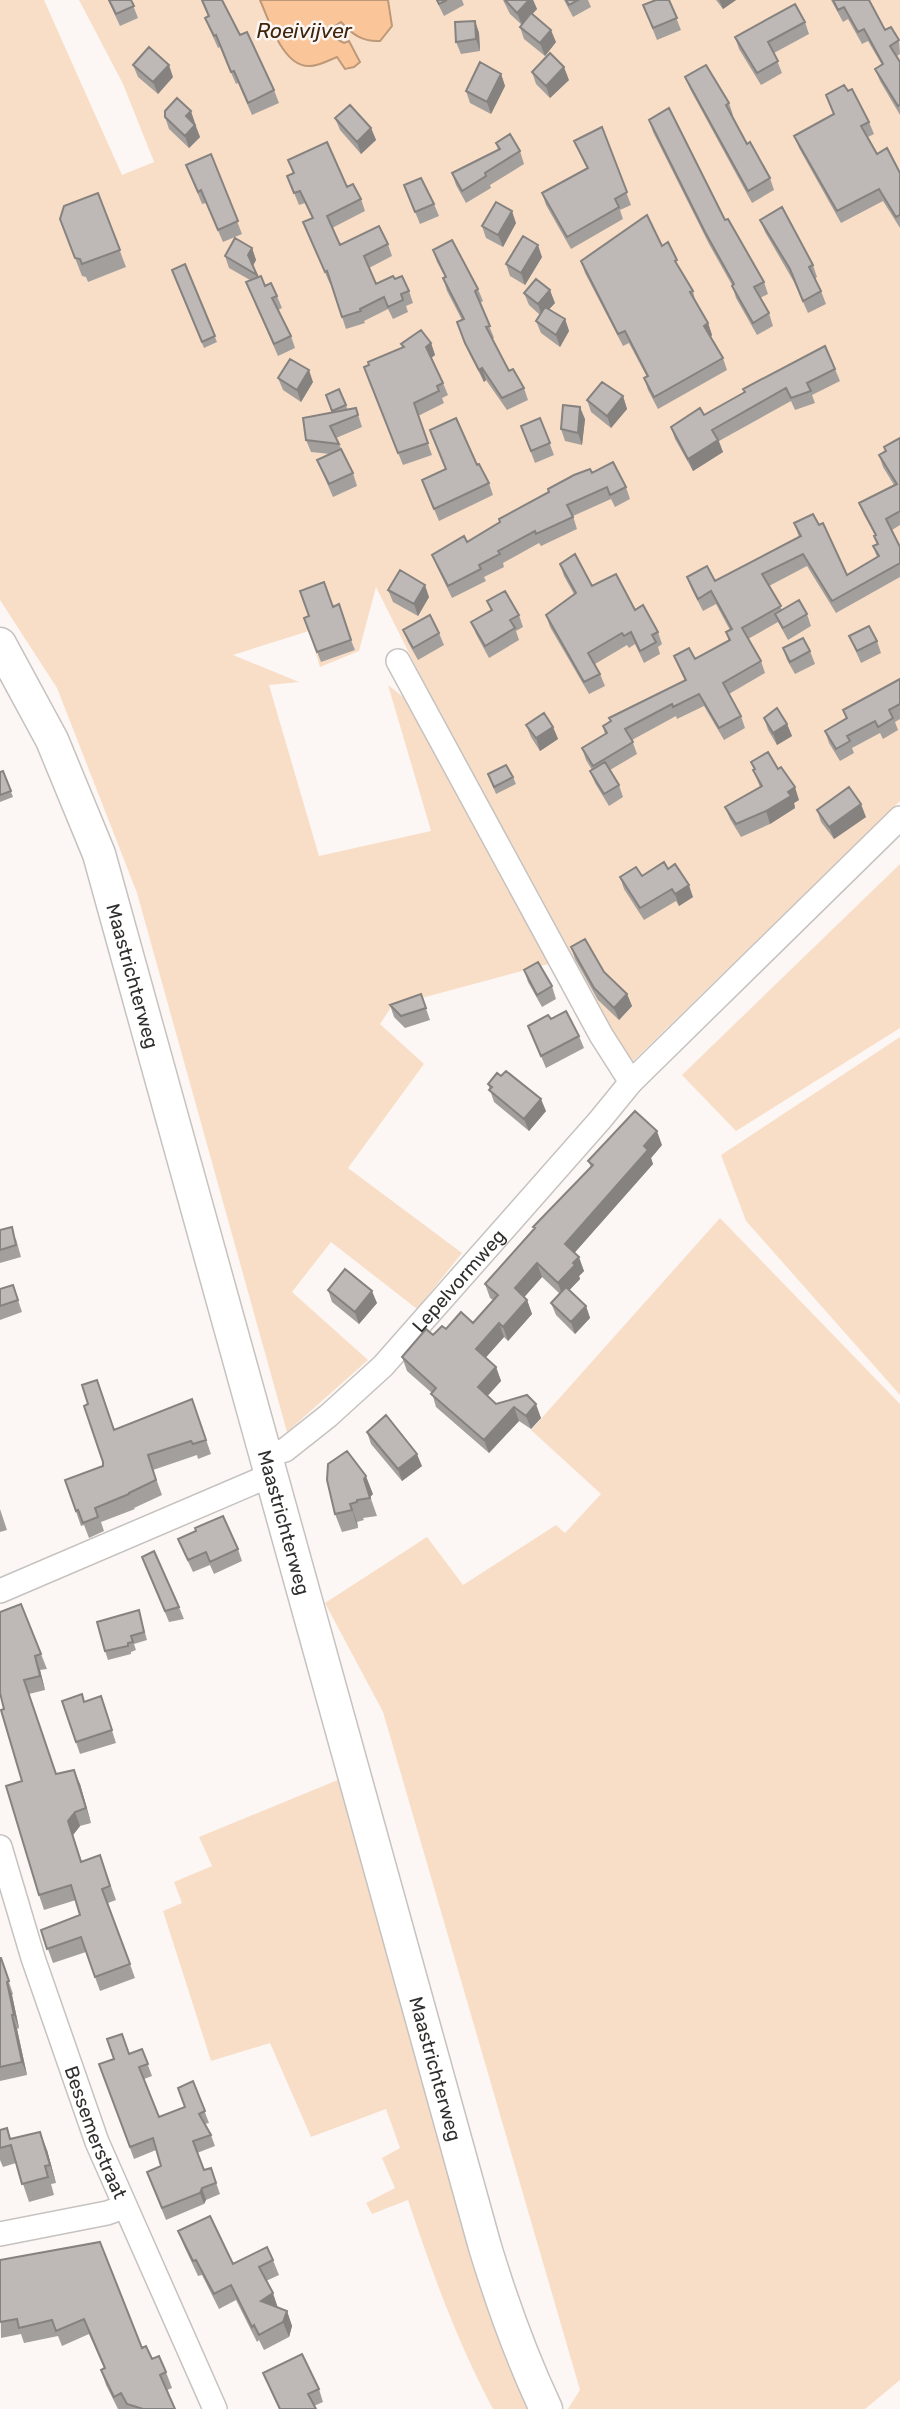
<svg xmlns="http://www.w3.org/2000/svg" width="900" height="2409" viewBox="0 0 900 2409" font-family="Rubik,sans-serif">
<rect width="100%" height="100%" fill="#fcf7f4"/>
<path fill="#f9dec7" d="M 0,0 L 44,0 L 122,175 L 154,162 L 123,84 L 79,0 L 900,0 L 900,801 L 630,1064 L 515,865 L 376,587 L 359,651 L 320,667 L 309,631 L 233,655 L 299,682 L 269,685 L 319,856 L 431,831 L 388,685 L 412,704 L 552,963 L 392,1006 L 380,1024 L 424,1064 L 348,1168 L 462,1253 L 417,1309 L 331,1242 L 292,1292 L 368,1360 L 287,1432 L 137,893 L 57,688 L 0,600 Z
M 900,864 L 900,1028 L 736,1131 L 682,1075 Z
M 900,1037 L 900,1395 L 746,1221 L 721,1155 Z
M 720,1218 L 900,1404 L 900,2380 L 865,2409 L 568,2409 L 580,2390 L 383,1712 L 325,1603 L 427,1537 L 463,1585 L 556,1525 L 565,1533 L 601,1494 L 531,1430 Z
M 340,1779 L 408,2030 L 491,2313 L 532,2409 L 493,2409 C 457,2342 432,2272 408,2200 L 372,2214 L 366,2203 L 395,2188 L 382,2158 L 400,2148 L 386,2109 L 311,2137 L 270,2043 L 211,2061 L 163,1911 L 182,1903 L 174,1882 L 212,1866 L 199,1837 Z"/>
<path fill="#fac699" stroke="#bd9979" stroke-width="2" d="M 260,0 L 388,0 L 392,26 L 380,41 C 362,42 352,34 341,22 L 335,26 L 332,37 L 344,43 L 349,41 L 360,62 L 354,67 L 345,69 L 337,57 C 329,60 319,66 310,66 C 283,68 269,20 260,0 Z"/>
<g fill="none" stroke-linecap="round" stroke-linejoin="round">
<defs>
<g id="minor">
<path d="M 398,661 L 601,1035 L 631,1082"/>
<path id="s1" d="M 265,1456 L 285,1450 L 328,1416 L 383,1366 L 600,1120 L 631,1082 L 900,818"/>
<path d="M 0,1591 L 271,1475"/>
<path id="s2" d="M 0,1847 L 33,1958 L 97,2142 L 215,2409"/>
<path d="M 0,2234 L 107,2213 L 124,2207"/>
</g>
<g id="secondary">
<path id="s3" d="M 0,644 L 52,740 L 99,854 L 485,2247 C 502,2303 521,2356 546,2409"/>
</g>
</defs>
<use href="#minor" stroke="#c6c2bf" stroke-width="26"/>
<use href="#secondary" stroke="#c6c2bf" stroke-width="35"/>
<use href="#minor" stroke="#fff" stroke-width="23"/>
<use href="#secondary" stroke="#fff" stroke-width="32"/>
</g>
<path fill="#a39f9d" d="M 108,0 L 131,0 L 138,18 L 120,26 Z
M 201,0 L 222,0 L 240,35 L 274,90 L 279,103 L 252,115 L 238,83 L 236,84 L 220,47 L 218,48 L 210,30 L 205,18 L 208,16 Z
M 436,0 L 462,0 L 464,5 L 444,16 Z
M 503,0 L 533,0 L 537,9 L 532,14 L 556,42 L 545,56 L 524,39 L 520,27 L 522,25 L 510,14 Z
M 564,0 L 588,0 L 591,7 L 573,17 Z
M 669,0 L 681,30 L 657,40 L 643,5 Z
M 716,0 L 736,0 L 723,9 Z
M 831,0 L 869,0 L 885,30 L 899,40 L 900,54 L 897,56 L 900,62 L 900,115 L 880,81 L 875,69 L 882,65 L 868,41 L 862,44 L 848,19 L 843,22 Z
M 475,21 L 479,33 L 480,51 L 461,54 L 456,42 Z
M 805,22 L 809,34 L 774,53 L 782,73 L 761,85 L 739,49 L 735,37 Z
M 133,65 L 173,77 L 158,94 L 138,77 Z
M 532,72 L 569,80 L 550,98 L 536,84 Z
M 501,74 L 505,86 L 491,114 L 470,103 L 466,91 Z
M 685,77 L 729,103 L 733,115 L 732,116 L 747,144 L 770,178 L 774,190 L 752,203 L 690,89 Z
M 848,91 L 869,122 L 874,134 L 868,137 L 877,154 L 900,173 L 900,228 L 883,201 L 841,223 L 799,148 L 794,136 L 834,114 Z
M 165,117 L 195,123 L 200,137 L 189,148 L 169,129 Z
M 335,118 L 371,128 L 376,140 L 361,154 L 340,130 Z
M 649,120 L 725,220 L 764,282 L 768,294 L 760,298 L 769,313 L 773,326 L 757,335 L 736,298 L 732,285 L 709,244 L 653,132 Z
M 602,127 L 631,205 L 620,210 L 623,219 L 571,249 L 546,205 L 542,193 L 587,169 L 574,141 Z
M 496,143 L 520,151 L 524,164 L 490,185 L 491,188 L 466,203 L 456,185 L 452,173 L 498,150 Z
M 211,154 L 242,234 L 223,242 L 206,203 L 202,204 L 186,165 Z
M 288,160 L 347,187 L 361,199 L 365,211 L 332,228 L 340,245 L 388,244 L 392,256 L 369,268 L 376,284 L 395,279 L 409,291 L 413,303 L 406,306 L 408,312 L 393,319 L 388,309 L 364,321 L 365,323 L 346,329 L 331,284 L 330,284 L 303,222 L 312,218 L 305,203 L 299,205 L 292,188 L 293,173 Z
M 404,185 L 434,204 L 439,216 L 420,224 Z
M 98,193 L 126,267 L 88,282 L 86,277 L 82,276 L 60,219 Z
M 760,220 L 813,265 L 817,277 L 815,279 L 821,291 L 826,304 L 808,313 L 794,282 L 765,232 Z
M 516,223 L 503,247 L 486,238 L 482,226 Z
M 662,246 L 681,271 L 693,291 L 696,304 L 708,323 L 712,335 L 711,337 L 723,358 L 727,370 L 658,409 L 648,390 L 644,378 L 647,377 L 629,343 L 623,346 L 585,273 L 581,261 Z
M 252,248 L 256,260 L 253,266 L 258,277 L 265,286 L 277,296 L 282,308 L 278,310 L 291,336 L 295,348 L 278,356 L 251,294 L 246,282 L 250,280 L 229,268 L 225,256 Z
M 433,250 L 478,289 L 483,301 L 480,303 L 494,338 L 492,339 L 509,371 L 524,388 L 528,400 L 507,410 L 486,380 L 484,382 L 470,355 L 461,334 L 457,322 L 462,320 L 447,291 L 443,278 L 445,277 L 437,262 Z
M 542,257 L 525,285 L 510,276 L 506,264 Z
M 185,264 L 217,342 L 204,348 L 172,270 Z
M 524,293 L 555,303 L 549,309 L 565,319 L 569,331 L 560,347 L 541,333 L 536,321 L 540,315 L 529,305 Z
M 431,343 L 435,355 L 431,358 L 443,383 L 448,395 L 442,398 L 444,403 L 418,416 L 432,455 L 403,465 L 368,379 L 403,348 L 401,344 Z
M 835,369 L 840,381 L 812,395 L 815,403 L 795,410 L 791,401 L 719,441 L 723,452 L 693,471 L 675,439 L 671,427 Z
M 278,378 L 313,382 L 301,402 L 283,390 Z
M 339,389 L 348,410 L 356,408 L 362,427 L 336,438 L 353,473 L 357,486 L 333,497 L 317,460 L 330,454 L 311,452 L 306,440 L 332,413 L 326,395 Z
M 623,396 L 627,409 L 611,428 L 591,412 L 587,400 Z
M 540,418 L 554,455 L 535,463 L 521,426 Z
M 585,419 L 582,445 L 565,441 L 561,429 Z
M 430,430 L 477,465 L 489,483 L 493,495 L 439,521 L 422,480 L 446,470 Z
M 900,438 L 900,525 L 892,530 L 900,547 L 900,577 L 836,613 L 807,566 L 769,586 L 782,610 L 807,614 L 811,626 L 788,640 L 778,622 L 748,639 L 761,661 L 765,673 L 729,694 L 741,716 L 745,728 L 724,740 L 704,706 L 677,719 L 676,716 L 632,740 L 637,754 L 610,770 L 619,785 L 623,797 L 609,806 L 595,783 L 590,771 L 592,770 L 586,760 L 582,748 L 605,734 L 603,726 L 685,681 L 679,668 L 674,656 L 695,659 L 729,641 L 726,632 L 730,630 L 716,604 L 703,611 L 692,590 L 687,577 L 715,581 L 799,537 L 794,523 L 847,575 L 877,557 L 873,546 L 877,544 L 875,535 L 864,515 L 859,503 L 894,485 L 883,467 L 879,455 Z
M 592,473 L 626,487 L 630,499 L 615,507 L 611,499 L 573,516 L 577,529 L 541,546 L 539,543 L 503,563 L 504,567 L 484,577 L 486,581 L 452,598 L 437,567 L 432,555 L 467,542 Z
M 560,564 L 592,586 L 635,610 L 658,632 L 662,644 L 658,647 L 660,654 L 644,663 L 635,644 L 629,648 L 627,645 L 595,664 L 600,674 L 605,686 L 589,694 L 550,627 L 546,615 L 574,594 L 564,576 Z
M 388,590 L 429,597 L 418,616 L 393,602 Z
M 487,601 L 519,615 L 523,627 L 516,631 L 519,640 L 489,658 L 476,634 L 471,622 L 491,611 Z
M 333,607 L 351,640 L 355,650 L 321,662 L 304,618 Z
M 403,630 L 439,633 L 444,645 L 418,660 L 408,642 Z
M 849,636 L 877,641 L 881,653 L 861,663 Z
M 783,648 L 810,651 L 815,664 L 795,674 L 787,660 Z
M 900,679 L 900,719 L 895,722 L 898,730 L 883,739 L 880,733 L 852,748 L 854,753 L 840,761 L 829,743 L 825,731 L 846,719 L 843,710 Z
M 764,718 L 787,724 L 792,736 L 777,745 L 768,730 Z
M 526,725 L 553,727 L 558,739 L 540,751 L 531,737 Z
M 751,762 L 799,800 L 794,803 L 795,808 L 770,824 L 741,837 L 730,819 L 725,807 L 760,787 L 753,770 L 754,770 Z
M 3,771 L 13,797 L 0,802 L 0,772 Z
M 488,774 L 513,777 L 516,784 L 496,794 Z
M 817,810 L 866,817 L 834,839 L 821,822 Z
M 642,876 L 693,897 L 679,906 L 676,901 L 644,920 L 624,889 L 620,877 Z
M 571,947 L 604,972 L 627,994 L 632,1006 L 619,1020 L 598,1000 L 575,959 Z
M 524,970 L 552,986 L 556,999 L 542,1007 L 528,982 Z
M 421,994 L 430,1020 L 405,1028 L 394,1017 L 390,1005 Z
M 551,1019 L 579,1036 L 584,1048 L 546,1068 L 528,1026 Z
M 488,1084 L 546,1111 L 529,1131 L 494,1102 Z
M 662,1145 L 651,1158 L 653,1164 L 574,1253 L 584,1271 L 579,1276 L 580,1279 L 569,1290 L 586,1306 L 590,1318 L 575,1334 L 556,1315 L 551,1303 L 560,1294 L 542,1277 L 524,1297 L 527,1300 L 532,1314 L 508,1341 L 504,1337 L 485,1358 L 496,1367 L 501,1381 L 487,1396 L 496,1404 L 527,1395 L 541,1418 L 531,1429 L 519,1421 L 489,1453 L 436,1407 L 432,1393 L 407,1371 L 402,1357 L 433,1335 L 446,1329 L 473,1323 L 493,1300 L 490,1298 L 485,1284 L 534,1229 L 533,1227 L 591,1167 L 588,1161 Z
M 0,1230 L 16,1239 L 21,1257 L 0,1263 Z
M 13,1285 L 22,1312 L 0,1320 L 0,1289 Z
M 328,1290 L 377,1303 L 359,1324 L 332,1302 Z
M 192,1399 L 211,1454 L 198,1459 L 197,1455 L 153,1470 L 162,1495 L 134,1508 L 135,1509 L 101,1522 L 104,1531 L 89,1538 L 84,1525 L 81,1526 L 65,1480 L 103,1466 L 114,1430 Z
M 367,1432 L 422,1466 L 402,1481 L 371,1444 Z
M 327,1480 L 373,1494 L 370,1497 L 377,1516 L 363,1518 L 364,1520 L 357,1522 L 358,1528 L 342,1532 L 335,1514 Z
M 0,1509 L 7,1530 L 0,1532 Z
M 196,1531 L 238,1549 L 242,1561 L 214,1574 L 210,1565 L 193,1572 L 183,1551 L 178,1539 Z
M 142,1557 L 179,1607 L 184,1619 L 169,1622 Z
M 139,1610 L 147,1640 L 134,1644 L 136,1650 L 131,1652 L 131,1654 L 108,1660 L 105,1651 Z
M 0,1612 L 41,1654 L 47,1669 L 40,1670 L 45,1690 L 29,1694 L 56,1774 L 80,1784 L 91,1823 L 80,1826 L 73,1835 L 82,1862 L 100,1855 L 116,1900 L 108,1903 L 135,1978 L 100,1991 L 86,1952 L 53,1963 L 41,1930 L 80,1915 L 76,1900 L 44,1910 L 39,1895 L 22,1781 L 4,1709 Z
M 101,1696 L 116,1743 L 80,1754 L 62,1701 L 84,1702 Z
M 0,1958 L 1,1958 L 13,1994 L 12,1995 L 19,2028 L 17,2029 L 27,2075 L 0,2081 Z
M 142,2049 L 152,2076 L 144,2079 L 159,2117 L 185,2107 L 193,2081 L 209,2123 L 205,2124 L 211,2135 L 215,2146 L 197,2153 L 204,2170 L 211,2168 L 220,2194 L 206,2200 L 204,2204 L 166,2220 L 151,2183 L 161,2166 L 156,2150 L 134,2159 L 99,2064 Z
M 7,2128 L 11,2139 L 47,2150 L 56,2183 L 51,2184 L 54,2195 L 29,2202 L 16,2163 L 3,2167 L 0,2160 L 0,2130 Z
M 178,2231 L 233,2264 L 273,2260 L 279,2275 L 266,2281 L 278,2308 L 287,2311 L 292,2326 L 289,2337 L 264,2350 L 259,2340 L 257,2342 L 236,2300 L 219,2309 L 202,2275 L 198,2276 L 184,2246 Z
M 0,2260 L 142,2348 L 166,2372 L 172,2388 L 167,2390 L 175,2409 L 118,2409 L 106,2385 L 101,2370 L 104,2368 L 89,2334 L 62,2346 L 58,2336 L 24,2343 L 21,2334 L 1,2338 Z
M 263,2373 L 319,2389 L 323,2402 L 314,2406 L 316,2409 L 279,2409 Z"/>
<path fill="#85827f" d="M 529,0 L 533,0 L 537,9 L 522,25 L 517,13 Z
M 719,0 L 736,0 L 723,9 Z
M 475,21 L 479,33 L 480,51 L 476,39 Z
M 551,30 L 556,42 L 545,56 L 540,43 Z
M 169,65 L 173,77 L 158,94 L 153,82 Z
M 564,67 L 569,80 L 550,98 L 546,86 Z
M 501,74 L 505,86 L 491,114 L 487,102 Z
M 191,111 L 195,123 L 191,128 L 186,116 Z
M 195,125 L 200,137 L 189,148 L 185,136 Z
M 371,128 L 376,140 L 361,154 L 357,142 Z
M 512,211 L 516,223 L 503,247 L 498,235 Z
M 538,245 L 542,257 L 525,285 L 521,273 Z
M 252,248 L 256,260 L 252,267 L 248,255 Z
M 550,290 L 555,303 L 542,317 L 538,304 Z
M 565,319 L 569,331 L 560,347 L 556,335 Z
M 708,323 L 712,335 L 709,338 L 704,326 Z
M 431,343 L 435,355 L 430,359 L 426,347 Z
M 482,368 L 486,380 L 484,382 L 479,370 Z
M 309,370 L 313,382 L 301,402 L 297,390 Z
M 623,396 L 627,409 L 611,428 L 607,416 Z
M 580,407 L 585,419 L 582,445 L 578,433 Z
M 718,440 L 723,452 L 693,471 L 688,459 Z
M 425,585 L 429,597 L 418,616 L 414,604 Z
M 787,724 L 792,736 L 777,745 L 773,733 Z
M 553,727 L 558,739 L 540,751 L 536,738 Z
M 795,787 L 799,800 L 794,803 L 795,808 L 770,824 L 766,811 Z
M 861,804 L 866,817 L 834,839 L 829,827 Z
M 689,885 L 693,897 L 679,906 L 675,894 Z
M 627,994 L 632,1006 L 619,1020 L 614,1008 Z
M 541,1099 L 546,1111 L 529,1131 L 524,1119 Z
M 657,1131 L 662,1145 L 651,1158 L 653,1164 L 570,1258 L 565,1244 Z
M 579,1257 L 584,1271 L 579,1276 L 580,1279 L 563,1297 L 558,1283 Z
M 537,1263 L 542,1277 L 520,1302 L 515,1288 Z
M 372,1291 L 377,1303 L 359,1324 L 355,1312 Z
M 527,1300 L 532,1314 L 508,1341 L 503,1327 Z
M 586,1306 L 590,1318 L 575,1334 L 571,1322 Z
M 499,1323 L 504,1337 L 481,1363 L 476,1349 Z
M 496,1367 L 501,1381 L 483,1401 L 478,1387 Z
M 536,1404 L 541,1418 L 531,1429 L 526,1416 Z
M 514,1407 L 519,1421 L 489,1453 L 484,1440 Z
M 417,1454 L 422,1466 L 402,1481 L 398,1469 Z
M 366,1476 L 373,1494 L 370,1497 L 377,1516 L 364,1479 Z
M 350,1504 L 357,1522 L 358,1528 Z
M 35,1656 L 40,1670 L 45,1690 L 40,1676 Z
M 74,1770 L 80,1784 L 91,1823 L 86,1808 Z
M 75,1812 L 80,1826 L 73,1835 L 68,1821 Z
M 7,1982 L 12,1995 L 19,2028 L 14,2015 Z
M 12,2015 L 17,2029 L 27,2075 L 22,2062 Z
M 40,2132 L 47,2150 L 56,2183 L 50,2165 Z
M 202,2188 L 206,2200 L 204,2204 L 200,2193 Z
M 273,2293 L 278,2308 L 261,2301 Z
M 287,2311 L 292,2326 L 289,2337 L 283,2322 Z"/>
<path fill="#beb9b6" stroke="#85827f" stroke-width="2" d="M 109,0 L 131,0 L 134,6 L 116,14 Z
M 202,0 L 222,0 L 240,35 L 247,32 L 274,90 L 248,103 L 234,71 L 231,72 L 216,35 L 214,36 L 205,18 L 209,16 Z
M 437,0 L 447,0 L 439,4 Z
M 505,0 L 529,0 L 517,13 Z
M 566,0 L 578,0 L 569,5 Z
M 656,0 L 669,0 L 677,18 L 653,28 L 643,5 Z
M 833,0 L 869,0 L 885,30 L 891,27 L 899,40 L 890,46 L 900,62 L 900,105 L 898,106 L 875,69 L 883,64 L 864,29 L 858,32 L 844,7 L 838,10 Z
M 795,4 L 805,22 L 768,42 L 778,61 L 757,73 L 735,37 Z
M 531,13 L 551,30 L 540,43 L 520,27 Z
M 475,21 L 476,39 L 456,42 L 455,22 Z
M 149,47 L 169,65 L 153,82 L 133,65 Z
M 550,53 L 564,67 L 546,86 L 532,72 Z
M 480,62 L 501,74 L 487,102 L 466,91 Z
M 706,65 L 729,103 L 726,105 L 747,144 L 750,142 L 770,178 L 748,191 L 685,77 Z
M 844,85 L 848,91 L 852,89 L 869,122 L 861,126 L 877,154 L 887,148 L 900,173 L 900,215 L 896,217 L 879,189 L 837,211 L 794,136 L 834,114 L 826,95 Z
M 177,98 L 191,111 L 186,116 L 195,125 L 185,136 L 165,117 L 165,111 Z
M 350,105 L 371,128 L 357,142 L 335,118 Z
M 669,108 L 725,220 L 728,219 L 764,282 L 754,287 L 769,313 L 753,323 L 732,286 L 734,284 L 705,232 L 649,120 Z
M 602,127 L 627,192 L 615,199 L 619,207 L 567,237 L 542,193 L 588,168 L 574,141 Z
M 510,134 L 520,151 L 485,173 L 486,176 L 462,191 L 452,173 L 500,149 L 496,143 Z
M 327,142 L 347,187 L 353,184 L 361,199 L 327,216 L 340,245 L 379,226 L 388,244 L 364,256 L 376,284 L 393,276 L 395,279 L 402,276 L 409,291 L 401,294 L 403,300 L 388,307 L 384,297 L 360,309 L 361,311 L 342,317 L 327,271 L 325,272 L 303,222 L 313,218 L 300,191 L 294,193 L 287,176 L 294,173 L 288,160 Z
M 211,154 L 238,221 L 218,230 L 201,190 L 198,192 L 186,165 Z
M 421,178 L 434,204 L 415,212 L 404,185 Z
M 98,193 L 120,250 L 82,264 L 80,259 L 75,258 L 60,219 L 64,206 Z
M 496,202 L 512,211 L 498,235 L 482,226 Z
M 782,207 L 813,265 L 809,267 L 821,291 L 803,301 L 790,269 L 760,220 Z
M 647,215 L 662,246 L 668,242 L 677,260 L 675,261 L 693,291 L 690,292 L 708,323 L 704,326 L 723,358 L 654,397 L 644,378 L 648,376 L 625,331 L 618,334 L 581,261 Z
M 523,236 L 538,245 L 521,273 L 506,264 Z
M 235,238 L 252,248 L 248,255 L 257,275 L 225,256 Z
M 452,240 L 478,289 L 475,291 L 490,326 L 486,327 L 509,371 L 513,369 L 524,388 L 502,398 L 482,368 L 479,370 L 465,343 L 457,322 L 464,319 L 443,278 L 446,277 L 433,250 Z
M 185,264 L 215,336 L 202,342 L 172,270 Z
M 261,276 L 265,286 L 271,283 L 277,296 L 272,298 L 291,336 L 274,344 L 246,282 Z
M 536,279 L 550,290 L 538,304 L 524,293 Z
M 545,307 L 565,319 L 556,335 L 536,321 Z
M 421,330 L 431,343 L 426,347 L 443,383 L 437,386 L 439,391 L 414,403 L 428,443 L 398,453 L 364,367 L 369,365 L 368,362 L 404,347 L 401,344 Z
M 825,346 L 835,369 L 807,383 L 811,391 L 791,398 L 786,388 L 712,430 L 718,440 L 688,459 L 671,427 L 700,408 L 704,415 L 745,392 L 743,389 Z
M 290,359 L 309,370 L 297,390 L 278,378 Z
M 602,382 L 623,396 L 607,416 L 587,400 Z
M 339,389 L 346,405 L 332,411 L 326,395 Z
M 563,405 L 580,407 L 578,433 L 561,429 Z
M 356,408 L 358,415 L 330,426 L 339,444 L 306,440 L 303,418 Z
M 456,418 L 477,465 L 479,464 L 489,483 L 434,509 L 422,480 L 446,469 L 430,430 Z
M 540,418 L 550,443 L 531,451 L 521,426 Z
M 900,438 L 900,511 L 886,519 L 900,547 L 900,563 L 832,601 L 803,554 L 762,574 L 781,606 L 742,628 L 761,661 L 723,683 L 741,716 L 719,728 L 699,694 L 673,707 L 672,704 L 625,729 L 633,742 L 593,766 L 582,748 L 607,733 L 603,726 L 611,721 L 609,718 L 686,680 L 674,656 L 689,648 L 695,659 L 730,640 L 726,632 L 732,629 L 711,591 L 698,599 L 687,577 L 707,566 L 715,581 L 801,536 L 794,523 L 813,514 L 819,525 L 823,523 L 847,575 L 879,556 L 873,546 L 878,544 L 874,536 L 876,535 L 859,503 L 897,484 L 879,455 L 886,451 L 884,447 Z
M 341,449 L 353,473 L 329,484 L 317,460 Z
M 613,462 L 626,487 L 610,495 L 607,487 L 567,505 L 573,517 L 536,534 L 535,531 L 498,551 L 500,554 L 479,565 L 481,569 L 448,586 L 432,555 L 464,536 L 467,542 L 500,522 L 499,519 L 549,492 L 548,489 L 574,475 L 590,469 L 592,473 Z
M 575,554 L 592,586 L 616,574 L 635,610 L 643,605 L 658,632 L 652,635 L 656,642 L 640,651 L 631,632 L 624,636 L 622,633 L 588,653 L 600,674 L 584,682 L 546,615 L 576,593 L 560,564 Z
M 400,570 L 425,585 L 414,604 L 388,590 Z
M 324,582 L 333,607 L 339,604 L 351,640 L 317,652 L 304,618 L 309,616 L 300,591 Z
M 505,591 L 519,615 L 510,620 L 515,628 L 485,646 L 471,622 L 492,610 L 487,601 Z
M 799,600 L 807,614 L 783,628 L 775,614 Z
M 430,615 L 439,633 L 413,648 L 403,630 Z
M 869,626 L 877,641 L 857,651 L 849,636 Z
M 803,638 L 810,651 L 790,662 L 783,648 Z
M 900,679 L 900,704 L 889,710 L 893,718 L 878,727 L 875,721 L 847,736 L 850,741 L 836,749 L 825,731 L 847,718 L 843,710 Z
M 777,708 L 787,724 L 773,733 L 764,718 Z
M 544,713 L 553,727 L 536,738 L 526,725 Z
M 768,752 L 778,769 L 781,767 L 795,787 L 788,792 L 791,796 L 766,811 L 736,824 L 725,807 L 762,786 L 753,770 L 755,769 L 751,762 Z
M 605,762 L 619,785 L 604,794 L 590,771 Z
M 506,765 L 513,777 L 494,787 L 488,774 Z
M 3,771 L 11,791 L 0,795 L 0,772 Z
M 849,787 L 861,804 L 829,827 L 817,810 Z
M 664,862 L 668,869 L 675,864 L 689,885 L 675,894 L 672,889 L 640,908 L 620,877 L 636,867 L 642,876 Z
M 585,939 L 604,972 L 627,994 L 614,1008 L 594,988 L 571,947 Z
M 538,962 L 552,986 L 537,995 L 524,970 Z
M 421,994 L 426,1008 L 401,1016 L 390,1005 Z
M 566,1011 L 579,1036 L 541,1056 L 528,1026 L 548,1015 L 551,1019 Z
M 506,1071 L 541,1099 L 524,1119 L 489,1090 L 492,1087 L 488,1084 L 497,1073 L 501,1076 Z
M 635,1111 L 657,1131 L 644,1146 L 648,1150 L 565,1244 L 579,1257 L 573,1263 L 575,1265 L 558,1283 L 537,1263 L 515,1288 L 527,1300 L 503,1327 L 499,1323 L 476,1349 L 496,1367 L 478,1387 L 496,1404 L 527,1395 L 536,1404 L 526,1416 L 514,1407 L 484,1440 L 431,1394 L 436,1388 L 402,1357 L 426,1329 L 433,1335 L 442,1326 L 446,1329 L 461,1312 L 473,1323 L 498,1295 L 485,1284 L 535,1228 L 533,1227 L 593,1165 L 588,1161 Z
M 12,1227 L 16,1245 L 0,1250 L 0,1230 Z
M 345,1269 L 372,1291 L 355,1312 L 328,1290 Z
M 13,1285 L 18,1300 L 0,1306 L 0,1289 Z
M 566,1287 L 586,1306 L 571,1322 L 551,1303 Z
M 97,1380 L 114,1430 L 192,1399 L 206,1440 L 193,1444 L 191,1441 L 148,1455 L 156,1480 L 129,1493 L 129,1494 L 95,1508 L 98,1517 L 83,1523 L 78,1510 L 76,1511 L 65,1480 L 103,1466 L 103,1462 L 84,1406 L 88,1404 L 82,1385 Z
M 386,1415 L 417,1454 L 398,1469 L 367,1432 Z
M 347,1451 L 366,1476 L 364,1479 L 370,1498 L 357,1500 L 357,1502 L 350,1504 L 352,1510 L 335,1514 L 327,1480 L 328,1464 Z
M 223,1516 L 238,1549 L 210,1562 L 206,1552 L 188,1560 L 178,1539 L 196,1531 L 195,1528 Z
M 154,1551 L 179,1607 L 165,1611 L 142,1557 Z
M 21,1604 L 41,1654 L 35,1656 L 40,1676 L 24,1680 L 56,1774 L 74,1770 L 86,1808 L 75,1812 L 68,1821 L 81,1862 L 100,1855 L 110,1886 L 102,1889 L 130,1964 L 95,1977 L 81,1937 L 47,1949 L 41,1930 L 80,1915 L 71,1885 L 39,1895 L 6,1786 L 22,1781 L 1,1710 L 4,1709 L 0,1693 L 0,1612 Z
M 139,1610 L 144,1632 L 131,1636 L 133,1642 L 128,1643 L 128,1646 L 105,1651 L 97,1622 Z
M 82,1694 L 84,1702 L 101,1696 L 112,1730 L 76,1742 L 62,1701 Z
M 0,1958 L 1,1958 L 9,1981 L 7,1982 L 14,2015 L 12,2015 L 22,2062 L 0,2067 Z
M 122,2034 L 129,2054 L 142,2049 L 148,2064 L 139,2067 L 159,2117 L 185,2107 L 178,2088 L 193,2081 L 205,2111 L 199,2114 L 211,2135 L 193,2141 L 204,2170 L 211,2168 L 216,2183 L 202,2188 L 200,2193 L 162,2208 L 147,2172 L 161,2166 L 153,2138 L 130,2147 L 99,2064 L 114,2059 L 107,2039 Z
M 7,2128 L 10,2139 L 40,2132 L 50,2165 L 45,2166 L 48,2177 L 22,2184 L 11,2145 L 0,2148 L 0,2130 Z
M 210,2216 L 233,2264 L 267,2247 L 273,2260 L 259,2267 L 273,2293 L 261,2301 L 287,2311 L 283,2322 L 259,2335 L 254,2325 L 252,2327 L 231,2285 L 214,2294 L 196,2260 L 193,2261 L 178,2231 Z
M 100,2242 L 142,2348 L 146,2346 L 152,2359 L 159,2356 L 166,2372 L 160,2375 L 175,2409 L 143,2409 L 127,2404 L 121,2393 L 114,2397 L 101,2370 L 105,2368 L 84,2319 L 56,2331 L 52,2320 L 19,2328 L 17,2319 L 0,2322 L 0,2260 Z
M 302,2354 L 319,2389 L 308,2394 L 316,2409 L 280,2409 L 263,2373 Z"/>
<g text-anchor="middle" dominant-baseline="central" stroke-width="5" stroke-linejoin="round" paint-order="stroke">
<g font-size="19" fill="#302f2d" stroke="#fcf7f4">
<text stroke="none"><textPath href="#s3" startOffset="359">Maastrichterweg</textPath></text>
<text stroke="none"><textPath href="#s1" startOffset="264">Lepelvormweg</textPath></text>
<text stroke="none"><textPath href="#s3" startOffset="926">Maastrichterweg</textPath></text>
<text stroke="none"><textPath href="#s3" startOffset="1493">Maastrichterweg</textPath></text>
<text stroke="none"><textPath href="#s2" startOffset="301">Bessemerstraat</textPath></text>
</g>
<g font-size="21" font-style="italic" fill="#40260d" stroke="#fcf7f4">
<text x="304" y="30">Roeivijver</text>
</g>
</g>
</svg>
